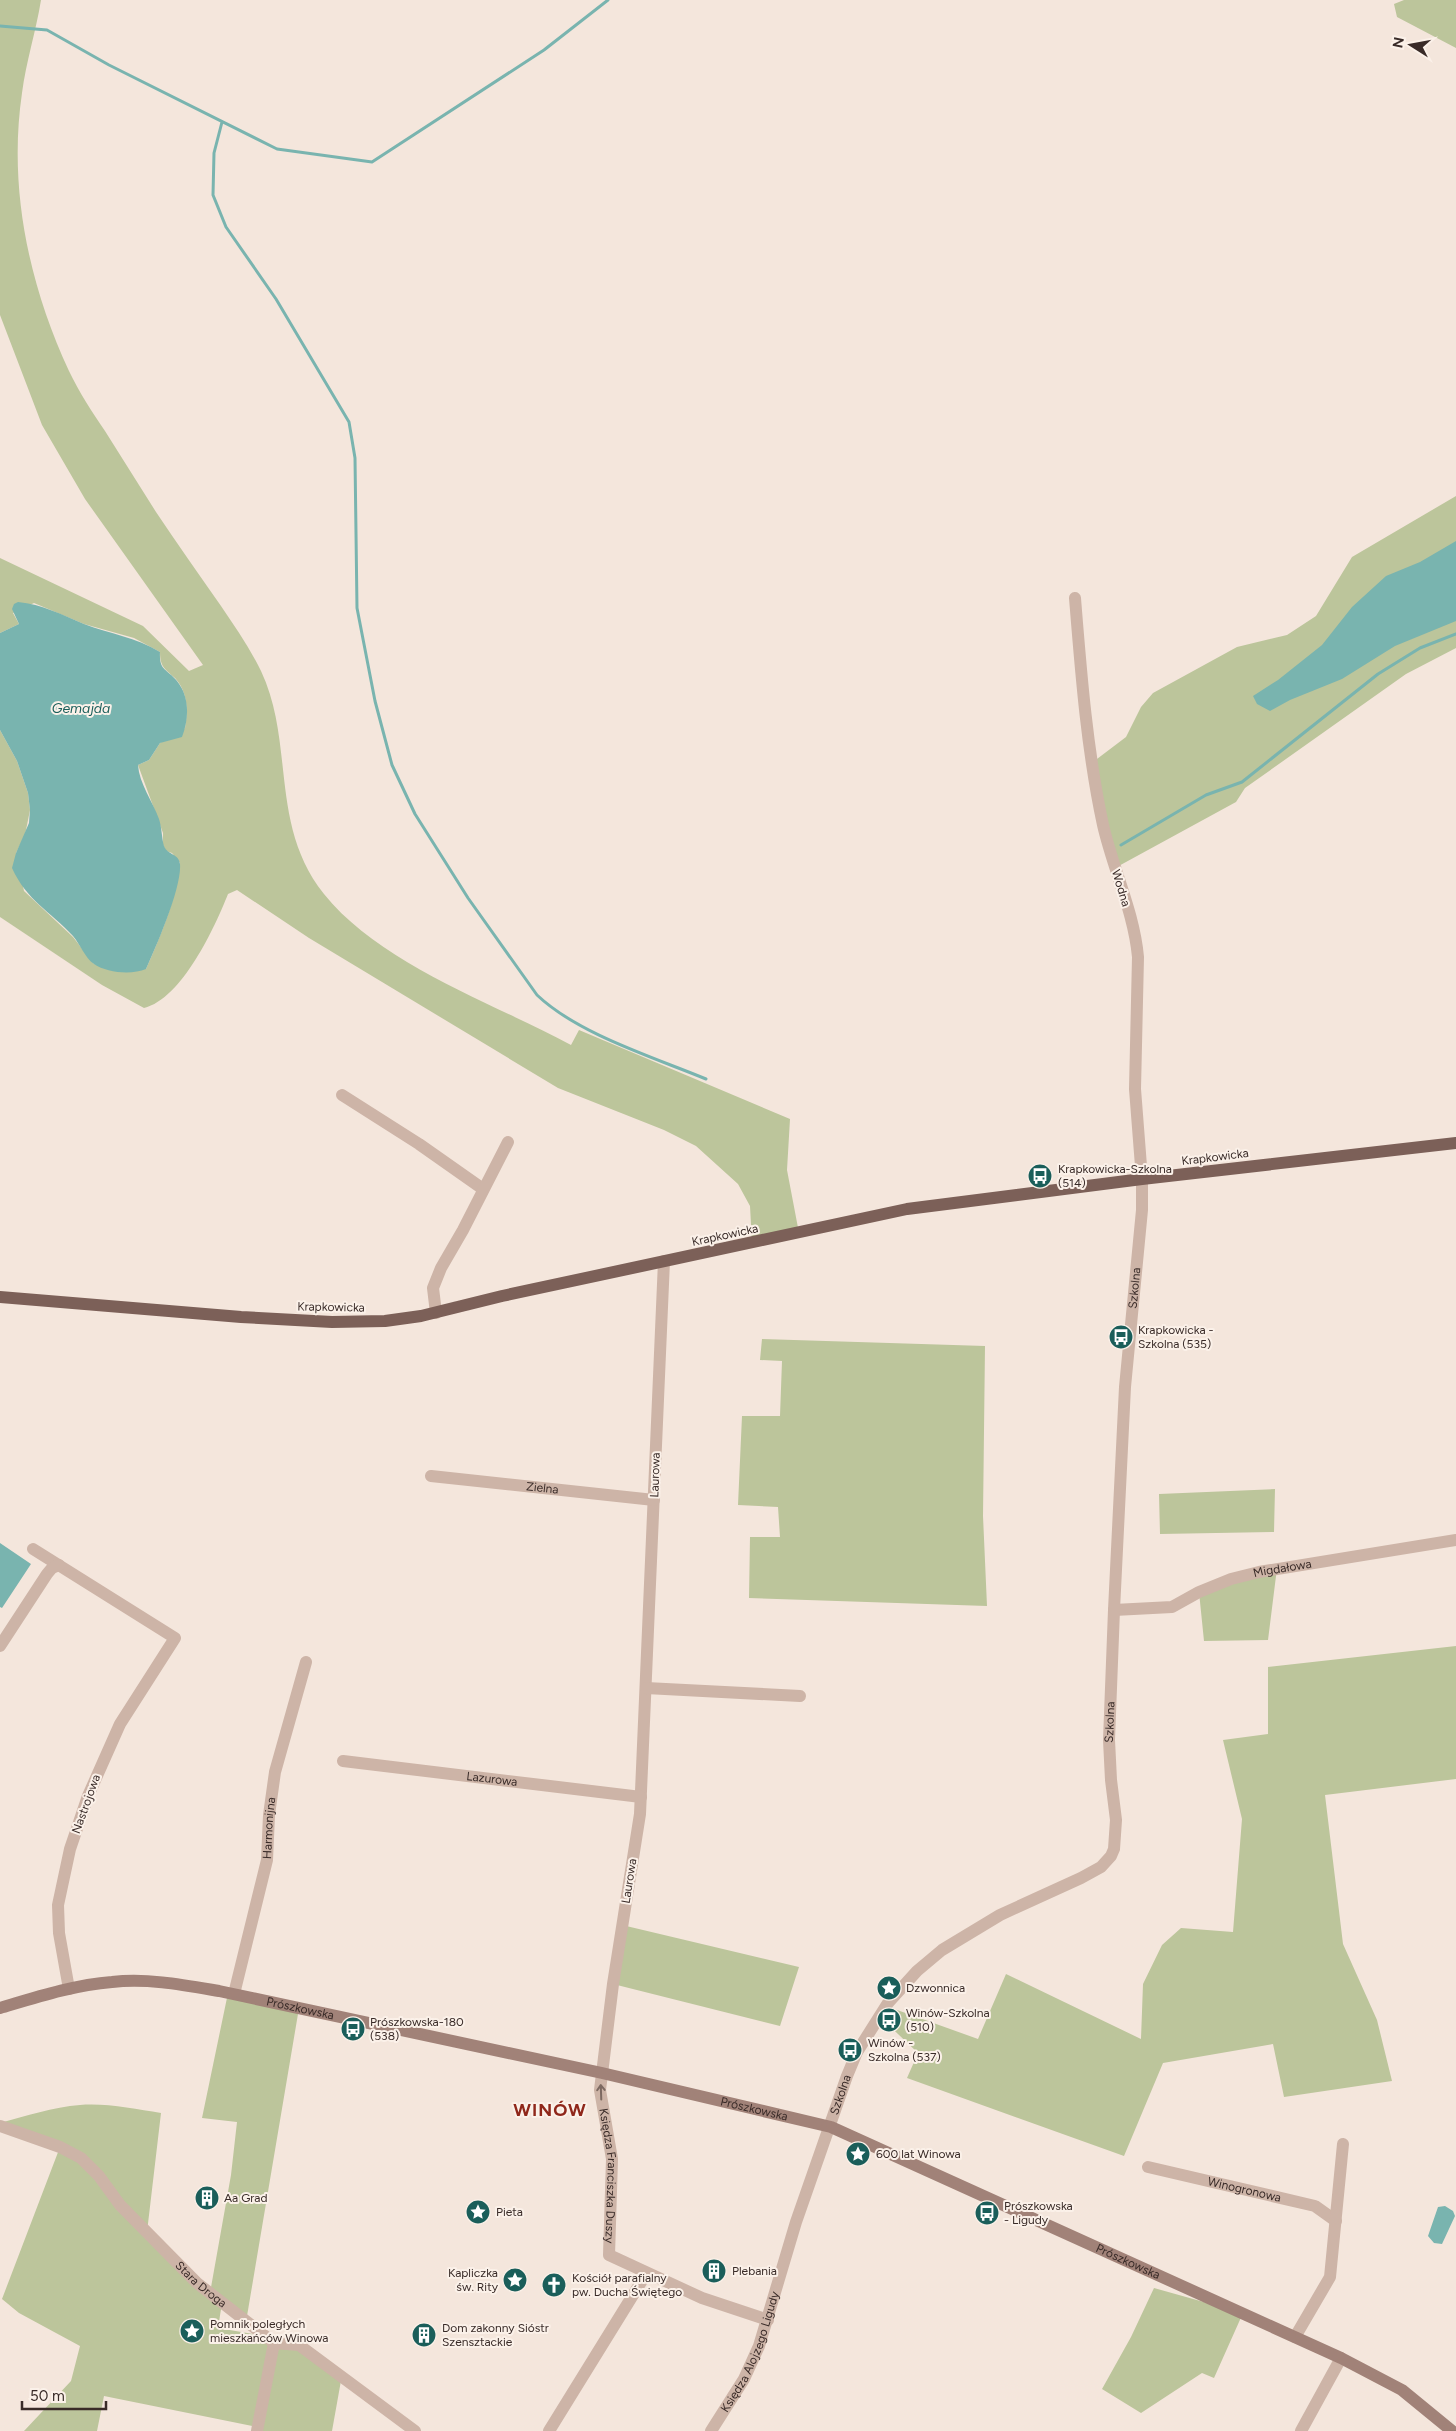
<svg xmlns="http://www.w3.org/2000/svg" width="1456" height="2431" viewBox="0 0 1456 2431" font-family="Figtree,sans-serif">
<rect width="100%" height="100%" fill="#f4e6dc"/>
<path fill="#bcc59b" d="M 0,0 L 41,0 C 36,31 26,62 22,93 C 8,188 29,285 69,371 C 79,392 92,412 105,431 C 122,458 139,485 156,512 C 177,543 199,575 221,606 C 235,627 250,648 261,671 C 295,743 269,825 324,894 C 380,964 493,1003 571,1045 L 579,1030 L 790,1119 L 787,1170 L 799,1233 L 752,1243 L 750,1206 L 738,1184 L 696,1146 L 664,1130 L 558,1088 L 309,938 L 237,890 L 228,894 C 215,927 182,999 144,1008 L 102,985 L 0,917 L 0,730 L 17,761 L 28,793 L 30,810 L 25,835 L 16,853 L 24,891 L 73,937 L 94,964 L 146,969 C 161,935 176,900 180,863 L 172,853 L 166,851 L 163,845 L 163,833 L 138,765 L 149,760 L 160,743 L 185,728 C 188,711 188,692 175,678 C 165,669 160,667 160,652 L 134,638 L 84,624 L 34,603 L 13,613 L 19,624 L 0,633 L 0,558 L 143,626 L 189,671 L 203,665 L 85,499 L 42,425 L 0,315 Z
M 1404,0 L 1456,0 L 1456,48 L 1397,17 L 1394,4 Z
M 1456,496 L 1456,648 L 1406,674 L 1245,788 L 1236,802 L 1115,868 L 1093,762 L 1126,737 L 1141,707 L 1153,693 L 1237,647 L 1287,635 L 1316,616 L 1352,557 Z
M 762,1339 L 985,1346 L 983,1516 L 987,1606 L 749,1598 L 750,1537 L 780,1537 L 778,1507 L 738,1505 L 742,1416 L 780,1416 L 782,1361 L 760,1360 Z
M 1275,1489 L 1274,1532 L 1160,1534 L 1159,1494 Z
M 1277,1568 L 1268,1640 L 1204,1641 L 1199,1592 Z
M 1456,1646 L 1456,1779 L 1325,1795 L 1343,1944 L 1377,2020 L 1392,2081 L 1284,2097 L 1273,2044 L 1163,2063 L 1124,2156 L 907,2078 L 918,2053 L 879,2016 L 886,2006 L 978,2039 L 1006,1974 L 1141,2039 L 1143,1984 L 1162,1945 L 1181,1928 L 1233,1932 L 1242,1819 L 1223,1740 L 1268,1734 L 1268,1667 Z
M 622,1925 L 799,1967 L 780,2026 L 613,1984 Z
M 228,1993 L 299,2008 L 246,2322 L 222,2303 L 218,2328 L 264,2336 L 299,2345 L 342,2375 L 332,2431 L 257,2431 L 257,2427 L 104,2396 L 97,2431 L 24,2431 L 71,2381 L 80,2346 L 19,2313 L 2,2299 L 60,2147 L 0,2123 C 26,2116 53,2107 80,2105 C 107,2103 135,2109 161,2113 L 147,2232 L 210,2293 L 231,2175 L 237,2122 L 202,2118 Z
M 1154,2288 L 1243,2313 L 1214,2378 L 1202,2373 L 1141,2413 L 1102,2389 L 1131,2337 Z"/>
<path fill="#79b4af" d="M 1456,541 L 1456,621 L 1395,646 L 1342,679 L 1290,700 L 1270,711 L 1257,704 L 1253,696 L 1278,680 L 1322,645 L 1352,607 L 1386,576 L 1420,562 Z
M 18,602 C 42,604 62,615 84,624 C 110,634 136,637 160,652 C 159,671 166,668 177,681 C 190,697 189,719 182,737 L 160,743 L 149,760 L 138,765 C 139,783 153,802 159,819 C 162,827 162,844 165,848 C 169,855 179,854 180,864 C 182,887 156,947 146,969 C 132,975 107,973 94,964 C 85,958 80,944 73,936 C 50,911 27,901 12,868 L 16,853 L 29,823 L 30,810 L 28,793 L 17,761 L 0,730 L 0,633 L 19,624 L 12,609 L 14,604 Z
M 0,1543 L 31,1564 L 2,1608 L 0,1607 Z
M 1445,2206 L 1453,2211 L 1455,2216 L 1442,2244 L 1434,2243 L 1428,2236 L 1438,2207 Z"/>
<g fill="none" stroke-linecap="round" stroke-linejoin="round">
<path stroke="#79b4af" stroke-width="3" d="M 0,26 L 47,30 L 109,65 L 277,149 L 372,162 L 544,50 L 608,0
M 222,122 L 214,153 L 213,195 L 226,227 L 276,299 L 349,422 L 355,458 L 357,608 L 375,701 L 392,765 L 415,814 L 468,898 L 537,995 C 578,1034 653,1057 706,1079
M 1121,845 L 1206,795 L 1242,782 L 1378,674 L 1420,648 L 1456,634"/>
<g stroke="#cdb4a7" stroke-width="12">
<path d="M 342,1095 L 419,1144 L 483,1189"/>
<path id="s1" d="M 664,1261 L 640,1814 L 613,1984 L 600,2090 L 612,2159 L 609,2255 L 702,2298 L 768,2320"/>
<path d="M 436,1313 L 433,1288 L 441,1268 L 463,1230 L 508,1142"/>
<path id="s2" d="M 431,1476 L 654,1500"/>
<path d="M 33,1549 L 175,1638 L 120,1724 L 88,1796 L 70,1849 L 58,1905 L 59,1933 L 69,1989"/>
<path id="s3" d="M 1114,1610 L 1172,1607 L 1199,1592 L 1231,1579 L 1259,1572 L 1456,1540"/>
<path d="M 0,1646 L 47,1574 L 52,1568 L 59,1565"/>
<path d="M 646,1688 L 800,1696"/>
<path id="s4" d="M 343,1761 L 641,1797"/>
<path id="s5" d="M 234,1994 L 267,1860 L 269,1815 L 275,1772 L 306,1662"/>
<path id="s6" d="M 0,2126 L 60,2147 L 81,2158 L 99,2176 L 120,2205 L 197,2283 L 274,2343 L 299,2345 L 415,2431"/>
<path id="s7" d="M 1148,2167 L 1315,2206 L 1336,2221"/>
<path d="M 1295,2337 L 1330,2277 L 1343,2144"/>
<path d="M 257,2431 L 274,2343"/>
<path d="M 549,2431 L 646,2274"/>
<path id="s8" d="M 711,2431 L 744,2379 L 759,2346 L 796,2222 L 847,2076 L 857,2052 L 888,2003 L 917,1971 L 942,1950 L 1000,1915 L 1081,1878 L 1101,1867 L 1111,1856 L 1114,1849 L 1116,1820 L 1111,1780 L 1109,1740 L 1114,1610 L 1125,1387 L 1142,1210 L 1142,1179 L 1135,1089 L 1138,957 C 1134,912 1113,869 1103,825 C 1087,751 1081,673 1075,598"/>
<path d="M 1301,2431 L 1341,2358"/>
</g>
<path stroke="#a18278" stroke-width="12" id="s9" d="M 0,2008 C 37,1997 74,1985 112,1982 C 148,1978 184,1985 219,1991 L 602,2073 L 831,2127 L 1341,2358 L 1402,2390 L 1452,2431"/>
<path stroke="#7c6058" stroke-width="12" d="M 0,1297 L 241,1317 L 332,1322 L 385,1321 L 421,1316 L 502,1296 L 907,1209 L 1142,1179 L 1456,1143"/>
</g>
<defs><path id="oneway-shaft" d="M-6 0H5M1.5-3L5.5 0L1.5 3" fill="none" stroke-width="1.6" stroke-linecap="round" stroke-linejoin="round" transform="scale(1.25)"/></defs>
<use stroke="#7c6961" href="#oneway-shaft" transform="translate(601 2092) rotate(-92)"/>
<defs>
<symbol id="bus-disc" viewBox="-11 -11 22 22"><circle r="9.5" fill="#1a5e5a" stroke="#fbf1e9"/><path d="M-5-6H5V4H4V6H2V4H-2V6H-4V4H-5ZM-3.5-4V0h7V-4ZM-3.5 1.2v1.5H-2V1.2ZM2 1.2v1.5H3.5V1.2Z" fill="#fff"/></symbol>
<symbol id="sight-disc" viewBox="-11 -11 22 22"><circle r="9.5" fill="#1a5e5a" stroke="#fbf1e9"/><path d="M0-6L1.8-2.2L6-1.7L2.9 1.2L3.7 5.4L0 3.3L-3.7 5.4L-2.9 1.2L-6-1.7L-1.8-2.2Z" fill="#fff"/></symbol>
<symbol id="building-disc" viewBox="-11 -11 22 22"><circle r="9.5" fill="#1a5e5a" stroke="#fbf1e9"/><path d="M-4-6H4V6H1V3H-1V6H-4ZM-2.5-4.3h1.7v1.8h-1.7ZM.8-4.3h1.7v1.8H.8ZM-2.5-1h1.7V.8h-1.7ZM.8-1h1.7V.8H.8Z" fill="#fff"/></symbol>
<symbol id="church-disc" viewBox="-11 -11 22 22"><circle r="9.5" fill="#1a5e5a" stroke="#fbf1e9"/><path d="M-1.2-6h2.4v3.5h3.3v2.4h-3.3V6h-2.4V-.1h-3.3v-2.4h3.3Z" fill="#fff"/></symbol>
</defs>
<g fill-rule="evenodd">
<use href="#bus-disc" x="1026" y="1162" width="28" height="28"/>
<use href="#bus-disc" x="1107" y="1323" width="28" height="28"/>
<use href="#sight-disc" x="875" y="1974" width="28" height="28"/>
<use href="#bus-disc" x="875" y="2006" width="28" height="28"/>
<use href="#bus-disc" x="339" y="2015" width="28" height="28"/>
<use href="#bus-disc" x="836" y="2036" width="28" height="28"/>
<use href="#sight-disc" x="844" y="2140" width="28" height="28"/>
<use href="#building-disc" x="193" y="2184" width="28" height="28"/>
<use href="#sight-disc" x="464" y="2198" width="28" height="28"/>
<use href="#bus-disc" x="973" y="2199" width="28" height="28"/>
<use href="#building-disc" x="700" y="2257" width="28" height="28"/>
<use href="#sight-disc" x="501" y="2266" width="28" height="28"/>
<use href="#church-disc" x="540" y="2271" width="28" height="28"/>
<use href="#sight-disc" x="178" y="2317" width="28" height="28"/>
<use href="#building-disc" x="410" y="2321" width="28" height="28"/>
</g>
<g text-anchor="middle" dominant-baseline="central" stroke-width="4" stroke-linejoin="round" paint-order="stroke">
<g font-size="12" fill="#392b28" stroke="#fbf1e9">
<text transform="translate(1121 888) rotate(73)">Wodna</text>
<text transform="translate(1215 1157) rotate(-7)">Krapkowicka</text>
<text transform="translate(725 1235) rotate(-12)">Krapkowicka</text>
<text stroke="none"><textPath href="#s8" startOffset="1306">Szkolna</textPath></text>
<text transform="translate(331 1307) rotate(1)">Krapkowicka</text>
<text transform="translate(655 1475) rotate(-88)">Laurowa</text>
<text stroke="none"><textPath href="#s2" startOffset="112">Zielna</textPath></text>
<text stroke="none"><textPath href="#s3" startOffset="176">Migdałowa</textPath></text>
<text stroke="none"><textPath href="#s8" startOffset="871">Szkolna</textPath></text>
<text stroke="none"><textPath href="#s4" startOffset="150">Lazurowa</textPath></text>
<text transform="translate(86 1804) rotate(-70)">Nastrojowa</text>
<text stroke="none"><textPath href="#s5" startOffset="170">Harmonijna</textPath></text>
<text transform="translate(629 1881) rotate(-81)">Laurowa</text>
<text stroke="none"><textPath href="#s9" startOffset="306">Prószkowska</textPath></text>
<text stroke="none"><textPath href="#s8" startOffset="362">Szkolna</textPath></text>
<text stroke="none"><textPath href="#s9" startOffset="771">Prószkowska</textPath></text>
<text stroke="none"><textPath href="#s1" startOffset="919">Księdza Franciszka Duszy</textPath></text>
<text stroke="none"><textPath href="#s7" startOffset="99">Winogronowa</textPath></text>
<text stroke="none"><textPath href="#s9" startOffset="1176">Prószkowska</textPath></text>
<text stroke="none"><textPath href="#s6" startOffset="262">Stara Droga</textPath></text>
<text stroke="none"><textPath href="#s8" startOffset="89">Księdza Alojzego Ligudy</textPath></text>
</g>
<g font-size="12" fill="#392b28" stroke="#fbf1e9" text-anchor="start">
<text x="1058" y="1169">Krapkowicka-Szkolna<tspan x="1058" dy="14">(514)</tspan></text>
<text x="1138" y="1330">Krapkowicka -<tspan x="1138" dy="14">Szkolna (535)</tspan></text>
<text x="906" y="1988">Dzwonnica</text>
<text x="906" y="2013">Winów-Szkolna<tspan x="906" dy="14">(510)</tspan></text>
<text x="370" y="2022">Prószkowska-180<tspan x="370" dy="14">(538)</tspan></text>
<text x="868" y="2043">Winów -<tspan x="868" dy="14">Szkolna (537)</tspan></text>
<text x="876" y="2154">600 lat Winowa</text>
<text x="224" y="2198">Aa Grad</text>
<text x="1004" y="2206">Prószkowska<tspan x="1004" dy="14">- Ligudy</tspan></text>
<text x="496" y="2212">Pieta</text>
<text x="732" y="2271">Plebania</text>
<text x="498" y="2273" text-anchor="end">Kapliczka<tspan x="498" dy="14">św. Rity</tspan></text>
<text x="572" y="2278">Kościół parafialny<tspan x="572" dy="14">pw. Ducha Świętego</tspan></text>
<text x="210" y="2324">Pomnik poległych<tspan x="210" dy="14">mieszkańców Winowa</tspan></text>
<text x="442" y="2328">Dom zakonny Sióstr<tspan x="442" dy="14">Szensztackie</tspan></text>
</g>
<g font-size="14" font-style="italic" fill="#1a5e5a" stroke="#fbf1e9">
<text x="81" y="708">Gemajda</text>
</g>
<g font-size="18" font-weight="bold" letter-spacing="1" fill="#8f271a" stroke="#fbf1e9">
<text x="550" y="2110">WINÓW</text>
</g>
</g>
<g transform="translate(1411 45) rotate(281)" stroke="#fbf1e9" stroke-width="4" paint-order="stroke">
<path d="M0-4L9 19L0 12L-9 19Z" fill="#392b28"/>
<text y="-8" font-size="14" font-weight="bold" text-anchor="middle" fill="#392b28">N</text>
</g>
<path d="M22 2401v8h84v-8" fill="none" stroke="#392b28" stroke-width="2.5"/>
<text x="30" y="2401" font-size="15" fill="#392b28" stroke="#fbf1e9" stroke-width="4" paint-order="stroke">50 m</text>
</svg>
